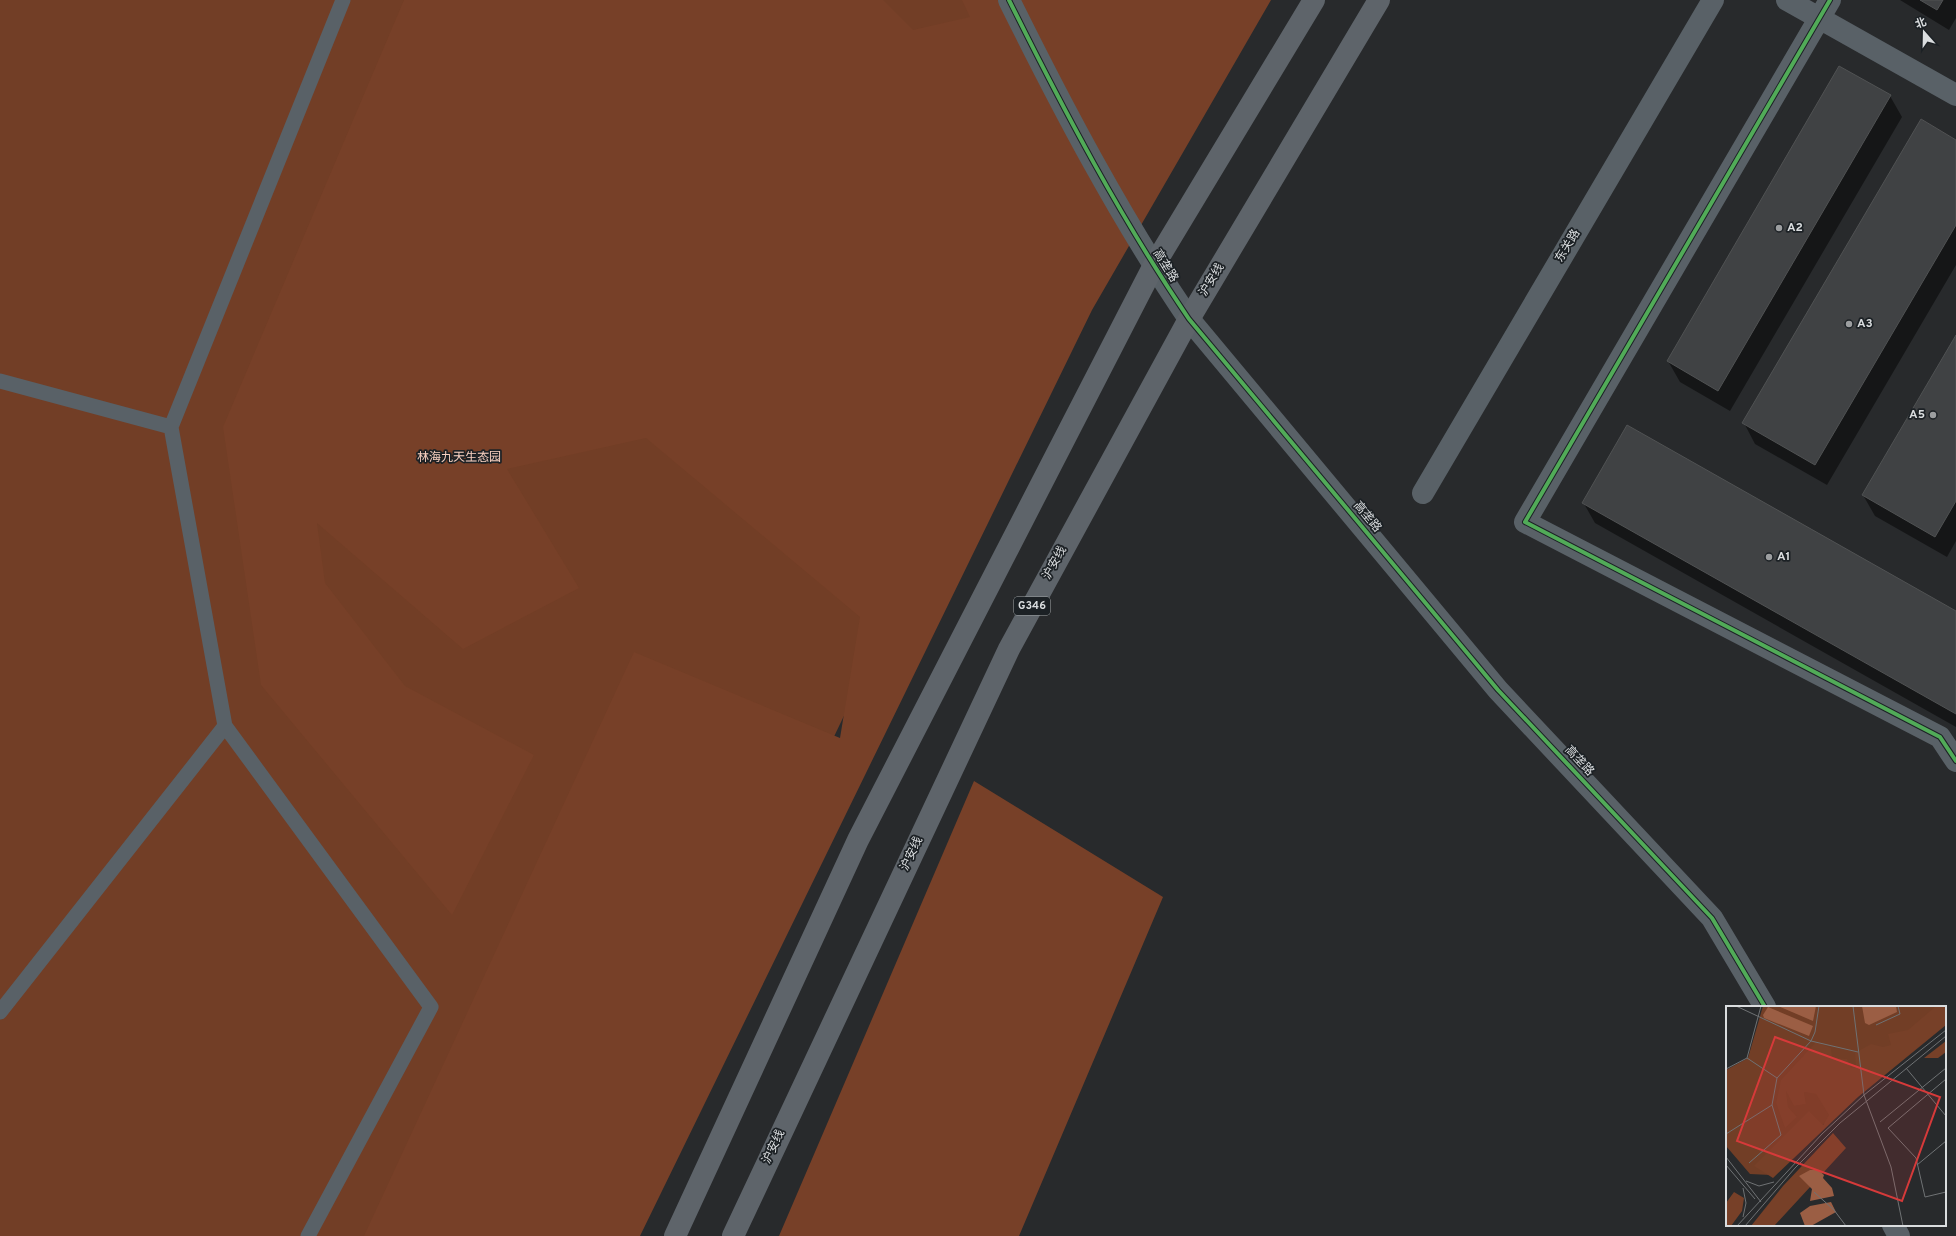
<svg xmlns="http://www.w3.org/2000/svg" width="1956" height="1236" viewBox="0 0 1956 1236" font-family="Overpass,'Noto Sans SC',sans-serif">
<rect width="100%" height="100%" fill="#282a2c"/>
<path fill="#723e26" d="M 0,0 L 1226,0 L 1039,310 L 594,1236 L 0,1236 Z"/>
<path fill="#774028" d="M 404,0 L 883,0 L 913,30 L 970,17 L 962,0 L 1271,0 L 1092,310 L 640,1236 L 364,1236 L 634,652 L 840,738 L 860,617 L 646,438 L 507,469 L 579,588 L 463,649 L 317,523 L 325,583 L 405,686 L 534,755 L 452,915 L 261,685 L 223,427 Z
M 974,781 L 1163,897 L 1019,1236 L 779,1236 Z"/>
<path fill="#0007" d="M 1900,0 L 1956,0 L 1956,18 L 1949,30 Z
M 1890,96 L 1902,117 L 1730,411 L 1680,382 L 1668,361 Z
M 1956,141 L 1956,265 L 1827,485 L 1755,444 L 1744,423 Z
M 1956,337 L 1956,541 L 1947,557 L 1875,516 L 1863,495 Z
M 1583,502 L 1956,612 L 1956,727 L 1595,523 Z"/>
<path fill="#404244" stroke="#505253" d="M 1920,0 L 1943,0 L 1937,10 Z
M 1839,66 L 1891,95 L 1718,391 L 1667,361 Z
M 1921,119 L 1956,140 L 1956,225 L 1815,465 L 1742,423 Z
M 1956,335 L 1956,501 L 1935,537 L 1862,495 Z
M 1627,425 L 1956,611 L 1956,714 L 1582,503 Z"/>
<g fill="none" stroke-linecap="round" stroke-linejoin="round">
<path stroke="#596167" stroke-width="15" d="M 0,381 L 171,427
M 0,1012 L 225,726
M 308,1236 L 431,1007 L 225,726 L 171,427 L 343,0"/>
<path stroke="#596167" stroke-width="22" d="M 1009,0 C 1063,109 1121,219 1189,319 L 1498,690 L 1712,918 L 1765,1007
M 1787,0 L 1956,95
M 1830,0 L 1525,522 L 1940,737 L 1956,761
M 1893,1225 L 1899,1236"/>
<path stroke="#596167" stroke-width="22" d="M 1423,493 L 1713,0"/>
<path stroke="#5e646a" stroke-width="22" d="M 675,1236 L 858,840 L 1153,267 L 1314,0
M 733,1236 L 1009,649 L 1189,319 L 1379,0"/>
<defs>
<path id="cycleway" d="M 1009,0 C 1063,109 1121,219 1189,319 L 1498,690 L 1712,918 L 1765,1007
M 1830,0 L 1525,522 L 1940,737 L 1956,761"/>
</defs>
<use href="#cycleway" stroke="#1c2125" stroke-width="6"/>
<use href="#cycleway" stroke="#51ab58" stroke-width="4"/>
</g>
<g fill="#9c9ea0" stroke="#1c2125" stroke-width="1.5">
<circle cx="1779" cy="228" r="4"/>
<circle cx="1849" cy="324" r="4"/>
<circle cx="1933" cy="415" r="4"/>
<circle cx="1769" cy="557" r="4"/>
</g>
<g text-anchor="middle" dominant-baseline="central" stroke-width="3.5" stroke-linejoin="round" paint-order="stroke">
<rect fill="#1c2125" stroke="#a1a5a7" stroke-width="1" x="1014" y="597" width="36" height="18" rx="3"/>
<g font-size="11" font-weight="bold" fill="#dadddf">
<text x="1032" y="606">G346</text>
</g>
<g font-size="12" font-weight="bold" fill="#dadddf" stroke="#1c2125" text-anchor="start">
<text x="1787" y="228">A2</text>
<text x="1857" y="324">A3</text>
<text x="1925" y="415" text-anchor="end">A5</text>
<text x="1777" y="557">A1</text>
</g>
<g font-size="12" fill="#dadddf" stroke="#1c2125">
<text transform="translate(1568 246) rotate(-59)">东关路</text>
<text transform="translate(1165 266) rotate(58)">高垄路</text>
<text transform="translate(1212 280) rotate(-59)">沪安线</text>
<text transform="translate(1367 517) rotate(50)">高垄路</text>
<text transform="translate(1055 563) rotate(-61)">沪安线</text>
<text transform="translate(1579 761) rotate(47)">高垄路</text>
<text transform="translate(912 854) rotate(-65)">沪安线</text>
<text transform="translate(774 1147) rotate(-65)">沪安线</text>
</g>
<g font-size="12" fill="#f8d0c0" stroke="#1c2125">
<text x="459" y="458">林海九天生态园</text>
</g>
</g>
<g transform="translate(1726 1006)">
<rect width="220" height="220" fill="#282a2c"/>
<path d="M 37,0 L 220,0 L 45,169 L 24,168 L 0,140 L 0,64 L 22,52 Z" fill="#723e26"/>
<path d="M 210,0 L 220,0 L 220,19 L 132,91 L 47,172 L 28,160 L 83,105 L 97,119 L 103,109 L 90,88 L 78,86 L 80,98 L 68,100 L 60,85 L 62,101 L 71,111 L 59,122 L 50,97 L 55,74 L 90,36 L 105,42 L 106,52 L 121,53 L 125,62 L 130,62 L 129,47 L 145,38 L 157,41 L 165,39 L 162,28 L 182,24 ZM 220,35 L 220,46 L 212,52 L 198,52 ZM 107,127 L 120,142 L 48,220 L 25,220 L 57,180 ZM 8,186 L 18,192 L 16,205 L 5,220 L 0,220 L 0,197 Z" fill="#774028"/>
<path d="M 52,0 L 90,0 L 87,15 ZM 136,0 L 170,0 L 171,6 L 143,19 L 139,17 ZM 42,1 L 87,20 L 83,30 L 38,12 L 37,9 ZM 84,164 L 92,164 L 98,169 L 97,172 L 106,182 L 108,190 L 84,195 L 86,183 L 73,170 ZM 105,196 L 110,206 L 85,220 L 79,220 L 74,207 L 84,200 Z" fill="#9b5e44"/>
<path fill="none" stroke="#6f7274" stroke-width="1" d="M 10,0 L 85,35 L 132,46M 127,0 L 138,89 L 165,161 L 177,220M 150,19 L 174,8 L 172,0M 21,52 L 51,72M 180,62 L 220,110M 0,63 L 21,52 L 35,0M 220,73 L 162,122 L 190,152 L 199,191 L 220,186M 154,116 L 220,62M 0,128 L 46,99M 0,151 L 35,196M 23,157 L 55,129 L 46,99 L 51,72 L 85,35 L 89,26 L 93,0M 0,159 L 29,193M 191,159 L 220,135M 20,175 L 33,180 L 48,176M 88,186 L 108,204 L 120,220M 17,211 L 20,197 L 17,182M 11,220 L 96,128 L 138,89 L 220,24M 19,220 L 69,162 L 114,117 L 220,30"/>
<path fill="#d63a3a" fill-opacity="0.15" stroke="#d63a3a" stroke-width="2" d="M 49,31 L 214,91 L 176,195 L 11,135 Z"/>
<rect width="220" height="220" fill="none" stroke="#dadddf" stroke-width="2"/>
</g>
<g transform="translate(1924 32) rotate(340)" stroke="#1c2125" stroke-width="3" paint-order="stroke">
<path d="M0-3L7 15L0 10L-7 15Z" fill="#dadddf"/>
<text y="-6" font-size="11" font-weight="bold" text-anchor="middle" fill="#dadddf">北</text>
</g>
</svg>
